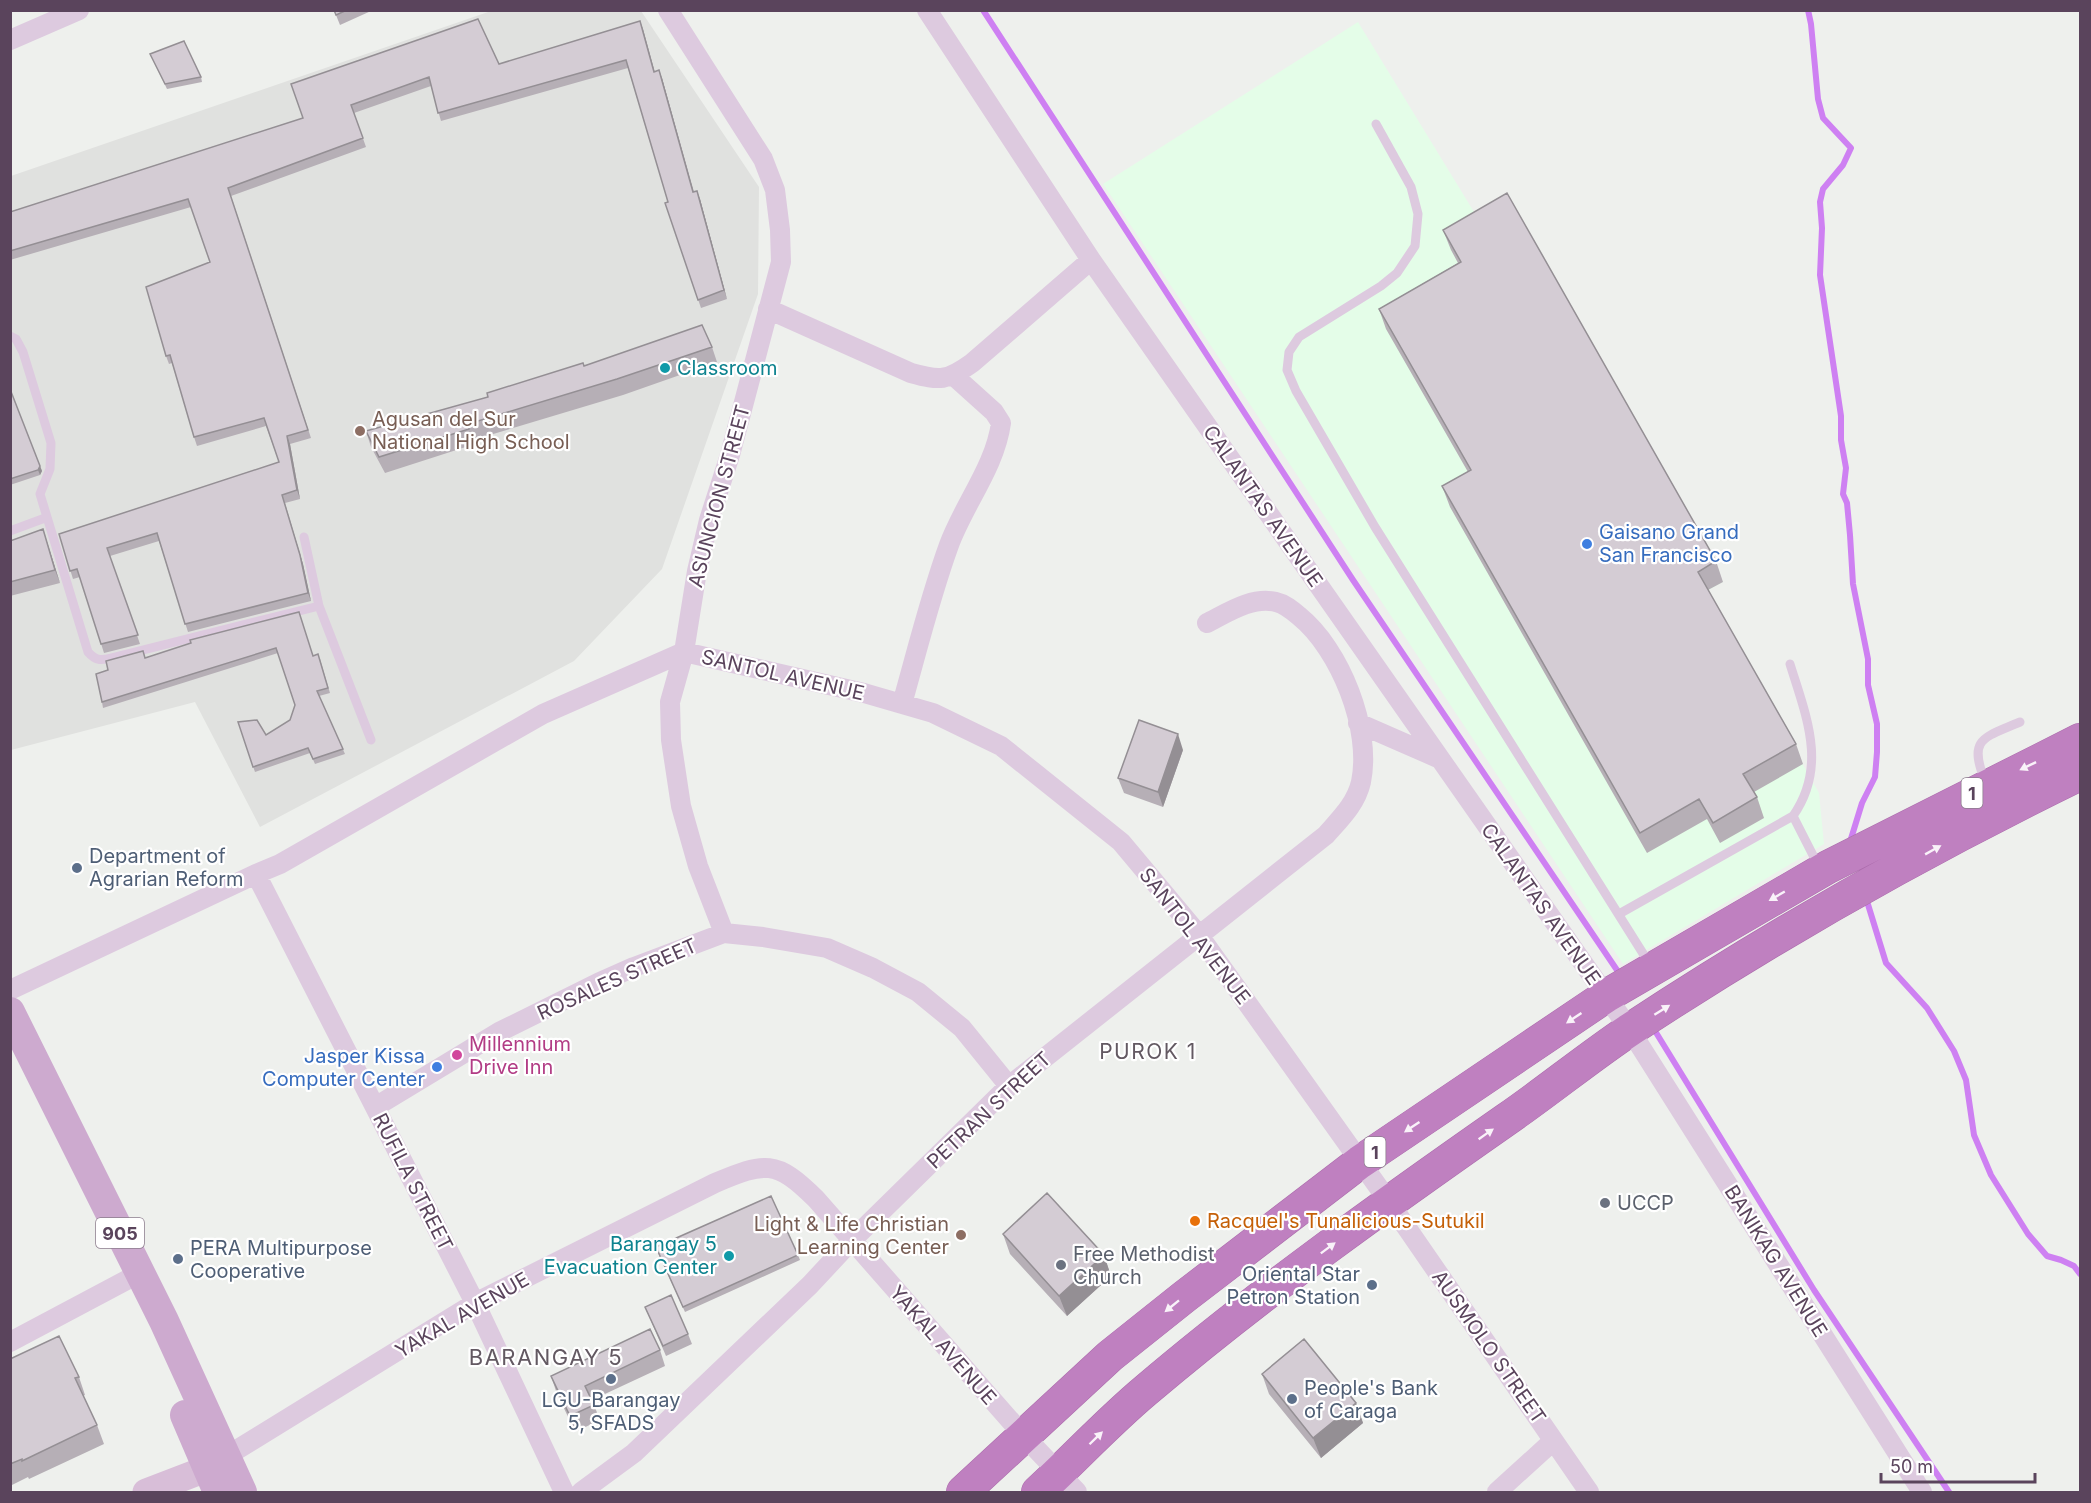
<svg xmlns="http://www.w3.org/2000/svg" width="2091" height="1503" viewBox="0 0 2091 1503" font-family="Inter,sans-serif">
<rect width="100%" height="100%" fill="#eef0ed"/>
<path fill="#e4fde8" d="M 1358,22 L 1485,230 L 1514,214 L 1723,582 L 1705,592 L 1819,793 L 1824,844 L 1623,964 L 1103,184 Z"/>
<path fill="#e0e1df" d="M 491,11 L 641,11 L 759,187 L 758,294 L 662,569 L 574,661 L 260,827 L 195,702 L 11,750 L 11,176 Z"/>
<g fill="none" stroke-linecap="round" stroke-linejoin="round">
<path stroke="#ce80f2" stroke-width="6" d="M 983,10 L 1353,580 L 1621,976
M 1808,10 L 1811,24 L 1818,99 L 1823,118 L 1851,148 L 1843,165 L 1823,189 L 1820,202 L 1822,228 L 1820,275 L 1841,416 L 1841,440 L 1846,468 L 1843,494 L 1847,503 L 1850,535 L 1853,584 L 1868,659 L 1868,685 L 1877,724 L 1877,752 L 1875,777 L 1862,803 L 1850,842
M 1866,898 L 1886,963 L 1927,1008 L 1954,1051 L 1966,1080 L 1974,1135 L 1991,1175 L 2028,1234 L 2047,1256 L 2061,1260 L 2074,1266 L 2080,1274
M 1652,1026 L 1814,1290 L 1949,1492"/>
<defs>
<path id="highway" d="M 963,1492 L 1110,1356 L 1184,1297 L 1360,1162 L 1606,996 L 1828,867 L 2080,740
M 1038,1492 C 1074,1459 1107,1423 1145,1391 C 1259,1294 1384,1205 1507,1119 C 1549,1090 1589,1057 1631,1029 C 1775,934 1926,849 2080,774"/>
</defs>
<use href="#highway" stroke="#ac6cac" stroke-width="34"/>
<path stroke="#ddcadf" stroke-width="9" d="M 1376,124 L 1411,187 L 1418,214 L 1415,246 L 1397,273 L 1381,286 L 1299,337 L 1289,352 L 1287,370 L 1296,391 L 1375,527 L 1649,963
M 10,336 L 16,339 L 23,352 L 51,443 L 50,469 L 40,494 L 88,652 C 95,660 100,661 111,658 L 319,606
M 10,531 L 45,518
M 304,537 L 319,606 L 371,740
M 1985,781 C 1968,738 1983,738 2020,722
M 1793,816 L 1819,867
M 1619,914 L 1793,816 C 1828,766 1806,716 1790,664"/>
<path stroke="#ddcadf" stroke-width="20" d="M 668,10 L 763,159 L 775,190 L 780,230 L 781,262 L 730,455 L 709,520 L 697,571 L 684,652 L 670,702 L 671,740 L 681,806 L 698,866 L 724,933
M 927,10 L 1091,260 L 1630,1030 L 1922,1492
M 10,40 L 79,10
M 768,309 L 911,373 C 940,381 947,381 972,363 L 1091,260
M 902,704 C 917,651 930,597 949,545 C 964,504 995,467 1001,423 L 994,412 L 954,376
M 1358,723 L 1438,758
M 256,874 L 475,1303 L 564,1492
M 10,990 L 256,874 L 280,864 L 543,714 L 684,652 L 864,693 L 933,713 L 1001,746 L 1121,842 L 1198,934 L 1389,1202 L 1589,1492
M 375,1107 L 499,1032 L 598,983 L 634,967 L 724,933 L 763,937 L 827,948 L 873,968 L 918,992 L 962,1028 L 1009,1086
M 10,1342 L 140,1273
M 225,1457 L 475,1303 L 715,1183 C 765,1162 776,1159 816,1199 L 1023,1435 L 1077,1492
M 581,1492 L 634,1453 L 810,1285 L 851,1241 L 1009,1086 L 1326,835 C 1340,819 1356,804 1361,782 C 1372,729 1340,649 1299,616 C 1292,610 1285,604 1276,602 C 1252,596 1227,613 1207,623
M 1497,1492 L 1553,1441"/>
<path stroke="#d8bed8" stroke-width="27" d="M 146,1492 L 206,1469 L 225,1457"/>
<path stroke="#cdaacf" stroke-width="30" d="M 10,1012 L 164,1321 L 242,1492
M 185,1415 L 218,1492"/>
<use href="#highway" stroke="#bf80c0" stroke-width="33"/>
</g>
<path fill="#b6afb6" d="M 334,10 L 371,10 L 371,11 L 340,25 Z
M 640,21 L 654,72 L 662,78 L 694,192 L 700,199 L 727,299 L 701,308 L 665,203 L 668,202 L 628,68 L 441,121 L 431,86 L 354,113 L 366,147 L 231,196 L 311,438 L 290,444 L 300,499 L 285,503 L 303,564 L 311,601 L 188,632 L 159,541 L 110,556 L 140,644 L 104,653 L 80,577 L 73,579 L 59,534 L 279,462 L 266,426 L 197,446 L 194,437 L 172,363 L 169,364 L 166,356 L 210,262 L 191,207 L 10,260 L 10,212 L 303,118 L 291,84 L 499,64 Z
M 150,54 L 201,77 L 202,82 L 167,89 Z
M 1443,230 L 1716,561 L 1723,582 L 1708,590 L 1796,744 L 1803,764 L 1754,792 L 1757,797 L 1764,818 L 1720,843 L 1707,819 L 1647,853 L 1450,507 L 1442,486 L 1468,472 L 1386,329 L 1379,309 L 1458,263 L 1451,250 Z
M 712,347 L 717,362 L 623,395 L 473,440 L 475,444 L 385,473 L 371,447 L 366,431 L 488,397 L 584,366 Z
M 10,389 L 42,471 L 40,475 L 10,485 Z
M 43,529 L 60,583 L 10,596 L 10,541 Z
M 299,612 L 313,656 L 320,659 L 330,693 L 319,696 L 345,754 L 315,764 L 310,753 L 255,772 L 238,722 L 266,735 L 290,720 L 295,705 L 278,653 L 103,708 L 102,702 L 145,658 Z
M 1183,750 L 1163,807 L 1124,793 L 1118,778 Z
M 1003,1234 L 1104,1255 L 1111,1276 L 1067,1316 L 1010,1254 Z
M 658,1253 L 798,1255 L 800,1260 L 685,1312 Z
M 645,1307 L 688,1334 L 692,1344 L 666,1356 Z
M 660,1350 L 665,1366 L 592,1400 L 600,1420 L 575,1432 L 556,1391 L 551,1376 Z
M 10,1359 L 79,1377 L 85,1395 L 83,1396 L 97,1425 L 104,1444 L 29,1479 L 28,1477 L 10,1486 Z
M 1262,1374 L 1356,1403 L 1363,1423 L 1321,1458 L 1269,1394 Z"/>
<path fill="#948f94" d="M 640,21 L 643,29 L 657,80 L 654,72 Z
M 659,70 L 662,78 L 696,201 L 693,192 Z
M 697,191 L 700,199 L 727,299 L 724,290 Z
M 287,436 L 290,444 L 300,499 L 297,490 Z
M 40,466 L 42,471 L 40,475 L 38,470 Z
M 282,495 L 303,564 L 311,601 L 308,593 Z
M 43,529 L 47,542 L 60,583 L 55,570 Z
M 1178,734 L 1183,750 L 1163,807 L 1158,792 Z
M 1104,1255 L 1111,1276 L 1067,1316 L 1059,1296 Z
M 1356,1403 L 1363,1423 L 1321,1458 L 1313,1438 Z"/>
<path fill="#d4ccd4" stroke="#948f94" stroke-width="1.5" d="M 334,10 L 347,10 L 336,15 Z
M 478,19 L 499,64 L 640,21 L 654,72 L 659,70 L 693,192 L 697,191 L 724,290 L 698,300 L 665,203 L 668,202 L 626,60 L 438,113 L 429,77 L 351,105 L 363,138 L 228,188 L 308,430 L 287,436 L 297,490 L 282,495 L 300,555 L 308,593 L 185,624 L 157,533 L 107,548 L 138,635 L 101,644 L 77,569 L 70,571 L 59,534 L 279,462 L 264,418 L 194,437 L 170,355 L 166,356 L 146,287 L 210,262 L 188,199 L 10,251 L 10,212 L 303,118 L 291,84 Z
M 184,41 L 201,77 L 165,84 L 150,54 Z
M 1507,193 L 1716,561 L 1698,572 L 1796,744 L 1743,774 L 1757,797 L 1713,823 L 1699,799 L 1640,833 L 1442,486 L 1471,470 L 1379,309 L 1461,262 L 1443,230 Z
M 702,325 L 712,347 L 617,379 L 468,424 L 469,429 L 379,457 L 366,431 L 488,397 L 487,393 L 583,363 L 584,366 Z
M 10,389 L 40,466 L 38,470 L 10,479 Z
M 43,529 L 55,570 L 10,582 L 10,541 Z
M 299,612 L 313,656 L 318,654 L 328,688 L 317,691 L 343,749 L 313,759 L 308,748 L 253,767 L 238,722 L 257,720 L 266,735 L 290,720 L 295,705 L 276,648 L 102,702 L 96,674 L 108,670 L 106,661 L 143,651 L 145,658 L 191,643 L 190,640 Z
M 1139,720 L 1178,734 L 1158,792 L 1118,778 Z
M 1047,1193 L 1104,1255 L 1059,1296 L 1003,1234 Z
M 771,1196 L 798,1255 L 683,1307 L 656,1247 Z
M 671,1295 L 688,1334 L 663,1346 L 645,1307 Z
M 650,1329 L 660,1350 L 585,1386 L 594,1405 L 570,1416 L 551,1376 Z
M 59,1336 L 79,1377 L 75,1378 L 97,1425 L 22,1461 L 22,1459 L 10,1464 L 10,1359 Z
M 1304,1339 L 1356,1403 L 1313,1438 L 1262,1374 Z"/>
<defs><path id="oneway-solid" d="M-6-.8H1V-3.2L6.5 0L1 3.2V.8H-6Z" transform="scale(1.5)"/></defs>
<g fill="#f9f2f9">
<use href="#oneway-solid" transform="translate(2028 766) rotate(154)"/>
<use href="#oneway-solid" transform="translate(1933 850) rotate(-29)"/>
<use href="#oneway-solid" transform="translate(1777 896) rotate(150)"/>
<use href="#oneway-solid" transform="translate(1662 1010) rotate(-32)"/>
<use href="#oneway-solid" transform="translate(1574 1018) rotate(146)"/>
<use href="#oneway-solid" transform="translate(1412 1127) rotate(146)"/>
<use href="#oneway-solid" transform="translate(1486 1134) rotate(-35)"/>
<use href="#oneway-solid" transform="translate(1328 1248) rotate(-37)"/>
<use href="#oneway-solid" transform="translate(1172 1306) rotate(141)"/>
<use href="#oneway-solid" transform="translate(1096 1438) rotate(-44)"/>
</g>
<g fill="#0f9aa8" stroke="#fff" stroke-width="2">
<circle cx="665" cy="368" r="6"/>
<circle cx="729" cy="1256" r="6"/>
</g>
<g fill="#8d6e63" stroke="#fff" stroke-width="2">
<circle cx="360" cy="431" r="6"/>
<circle cx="961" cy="1235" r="6"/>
</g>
<g fill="#3f7fe0" stroke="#fff" stroke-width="2">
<circle cx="1587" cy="544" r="6"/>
<circle cx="437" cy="1067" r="6"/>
</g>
<g fill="#5c6f8a" stroke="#fff" stroke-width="2">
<circle cx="77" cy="868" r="6"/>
<circle cx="178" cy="1259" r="6"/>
<circle cx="1372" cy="1285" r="6"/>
<circle cx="611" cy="1379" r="6"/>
<circle cx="1292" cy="1399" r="6"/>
</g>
<circle fill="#d1479c" stroke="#fff" stroke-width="2" cx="457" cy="1055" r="6"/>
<g fill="#6b7280" stroke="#fff" stroke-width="2">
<circle cx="1605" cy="1203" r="6"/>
<circle cx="1061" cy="1265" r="6"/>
</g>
<circle fill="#e8710a" stroke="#fff" stroke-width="2" cx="1195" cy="1221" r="6"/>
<g text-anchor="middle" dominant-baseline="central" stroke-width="4.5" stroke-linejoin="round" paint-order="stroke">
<g fill="#fff" stroke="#8c7c8d" stroke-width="1.5">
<rect x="1961.5" y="778" width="21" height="30" rx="4.5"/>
<rect x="1364.5" y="1137" width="21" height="30" rx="4.5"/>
<rect x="96" y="1218" width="48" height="30" rx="4.5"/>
</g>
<g font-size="18" font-weight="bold" fill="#5a445c">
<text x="1972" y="793">1</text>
<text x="1375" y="1152">1</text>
<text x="120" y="1233">905</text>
</g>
<g font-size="20" fill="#0d838f" stroke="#fff" text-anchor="start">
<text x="677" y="368">Classroom</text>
<text x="717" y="1244" text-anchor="end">Barangay 5<tspan x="717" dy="23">Evacuation Center</tspan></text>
</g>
<g font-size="20" fill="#785e54" stroke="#fff" text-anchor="start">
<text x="372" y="419">Agusan del Sur<tspan x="372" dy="23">National High School</tspan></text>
<text x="949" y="1224" text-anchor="end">Light &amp; Life Christian<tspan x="949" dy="23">Learning Center</tspan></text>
</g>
<g font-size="20" fill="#5a445c" stroke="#fff">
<text transform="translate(719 496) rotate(-75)">ASUNCION STREET</text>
<text transform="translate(1263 506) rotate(55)">CALANTAS AVENUE</text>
<text transform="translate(783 675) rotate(13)">SANTOL AVENUE</text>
<text transform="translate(1541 904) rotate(55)">CALANTAS AVENUE</text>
<text transform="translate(1195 936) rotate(52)">SANTOL AVENUE</text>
<text transform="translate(617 979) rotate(-24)">ROSALES STREET</text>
<text transform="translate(989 1110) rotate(-43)">PETRAN STREET</text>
<text transform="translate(413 1182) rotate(63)">RUFILA STREET</text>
<text transform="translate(1776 1261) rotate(58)">BANIKAG AVENUE</text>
<text transform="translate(462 1315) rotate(-30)">YAKAL AVENUE</text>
<text transform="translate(943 1345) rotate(49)">YAKAL AVENUE</text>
<text transform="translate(1489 1347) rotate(55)">AUSMOLO STREET</text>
</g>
<g font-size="20" fill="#366cbe" stroke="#fff" text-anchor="start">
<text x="1599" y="532">Gaisano Grand<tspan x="1599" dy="23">San Francisco</tspan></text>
<text x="425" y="1056" text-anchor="end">Jasper Kissa<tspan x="425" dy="23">Computer Center</tspan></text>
</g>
<g font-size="20" fill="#4e5e75" stroke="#fff" text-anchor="start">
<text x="89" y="856">Department of<tspan x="89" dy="23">Agrarian Reform</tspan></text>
<text x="190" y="1248">PERA Multipurpose<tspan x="190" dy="23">Cooperative</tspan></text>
<text x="1360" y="1274" text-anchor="end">Oriental Star<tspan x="1360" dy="23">Petron Station</tspan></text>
<text x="1304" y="1388">People's Bank<tspan x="1304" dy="23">of Caraga</tspan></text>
<text x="611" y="1400" text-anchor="middle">LGU-Barangay<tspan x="611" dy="23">5, SFADS</tspan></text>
</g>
<g font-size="20" fill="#b23c85" stroke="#fff" text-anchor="start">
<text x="469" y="1044">Millennium<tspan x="469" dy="23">Drive Inn</tspan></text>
</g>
<g font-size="20" fill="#5b616d" stroke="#fff" text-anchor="start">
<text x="1617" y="1203">UCCP</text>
<text x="1073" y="1254">Free Methodist<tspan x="1073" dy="23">Church</tspan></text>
</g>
<g font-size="20" fill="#c56008" stroke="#fff" text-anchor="start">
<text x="1207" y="1221">Racquel's Tunalicious-Sutukil</text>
</g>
<g font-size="21" letter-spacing="1.5" fill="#635962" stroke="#fff">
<text x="1148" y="1051">PUROK 1</text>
</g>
<g font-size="22" letter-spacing="1.5" fill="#635962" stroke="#fff">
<text x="546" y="1357">BARANGAY 5</text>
</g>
</g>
<rect width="2091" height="1503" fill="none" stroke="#5a445c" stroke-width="24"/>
<path d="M1881 1473v9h154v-9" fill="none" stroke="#5a445c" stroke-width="3"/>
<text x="1890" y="1473" font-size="18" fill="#5a445c" stroke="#ffffff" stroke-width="4.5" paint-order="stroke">50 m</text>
</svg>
